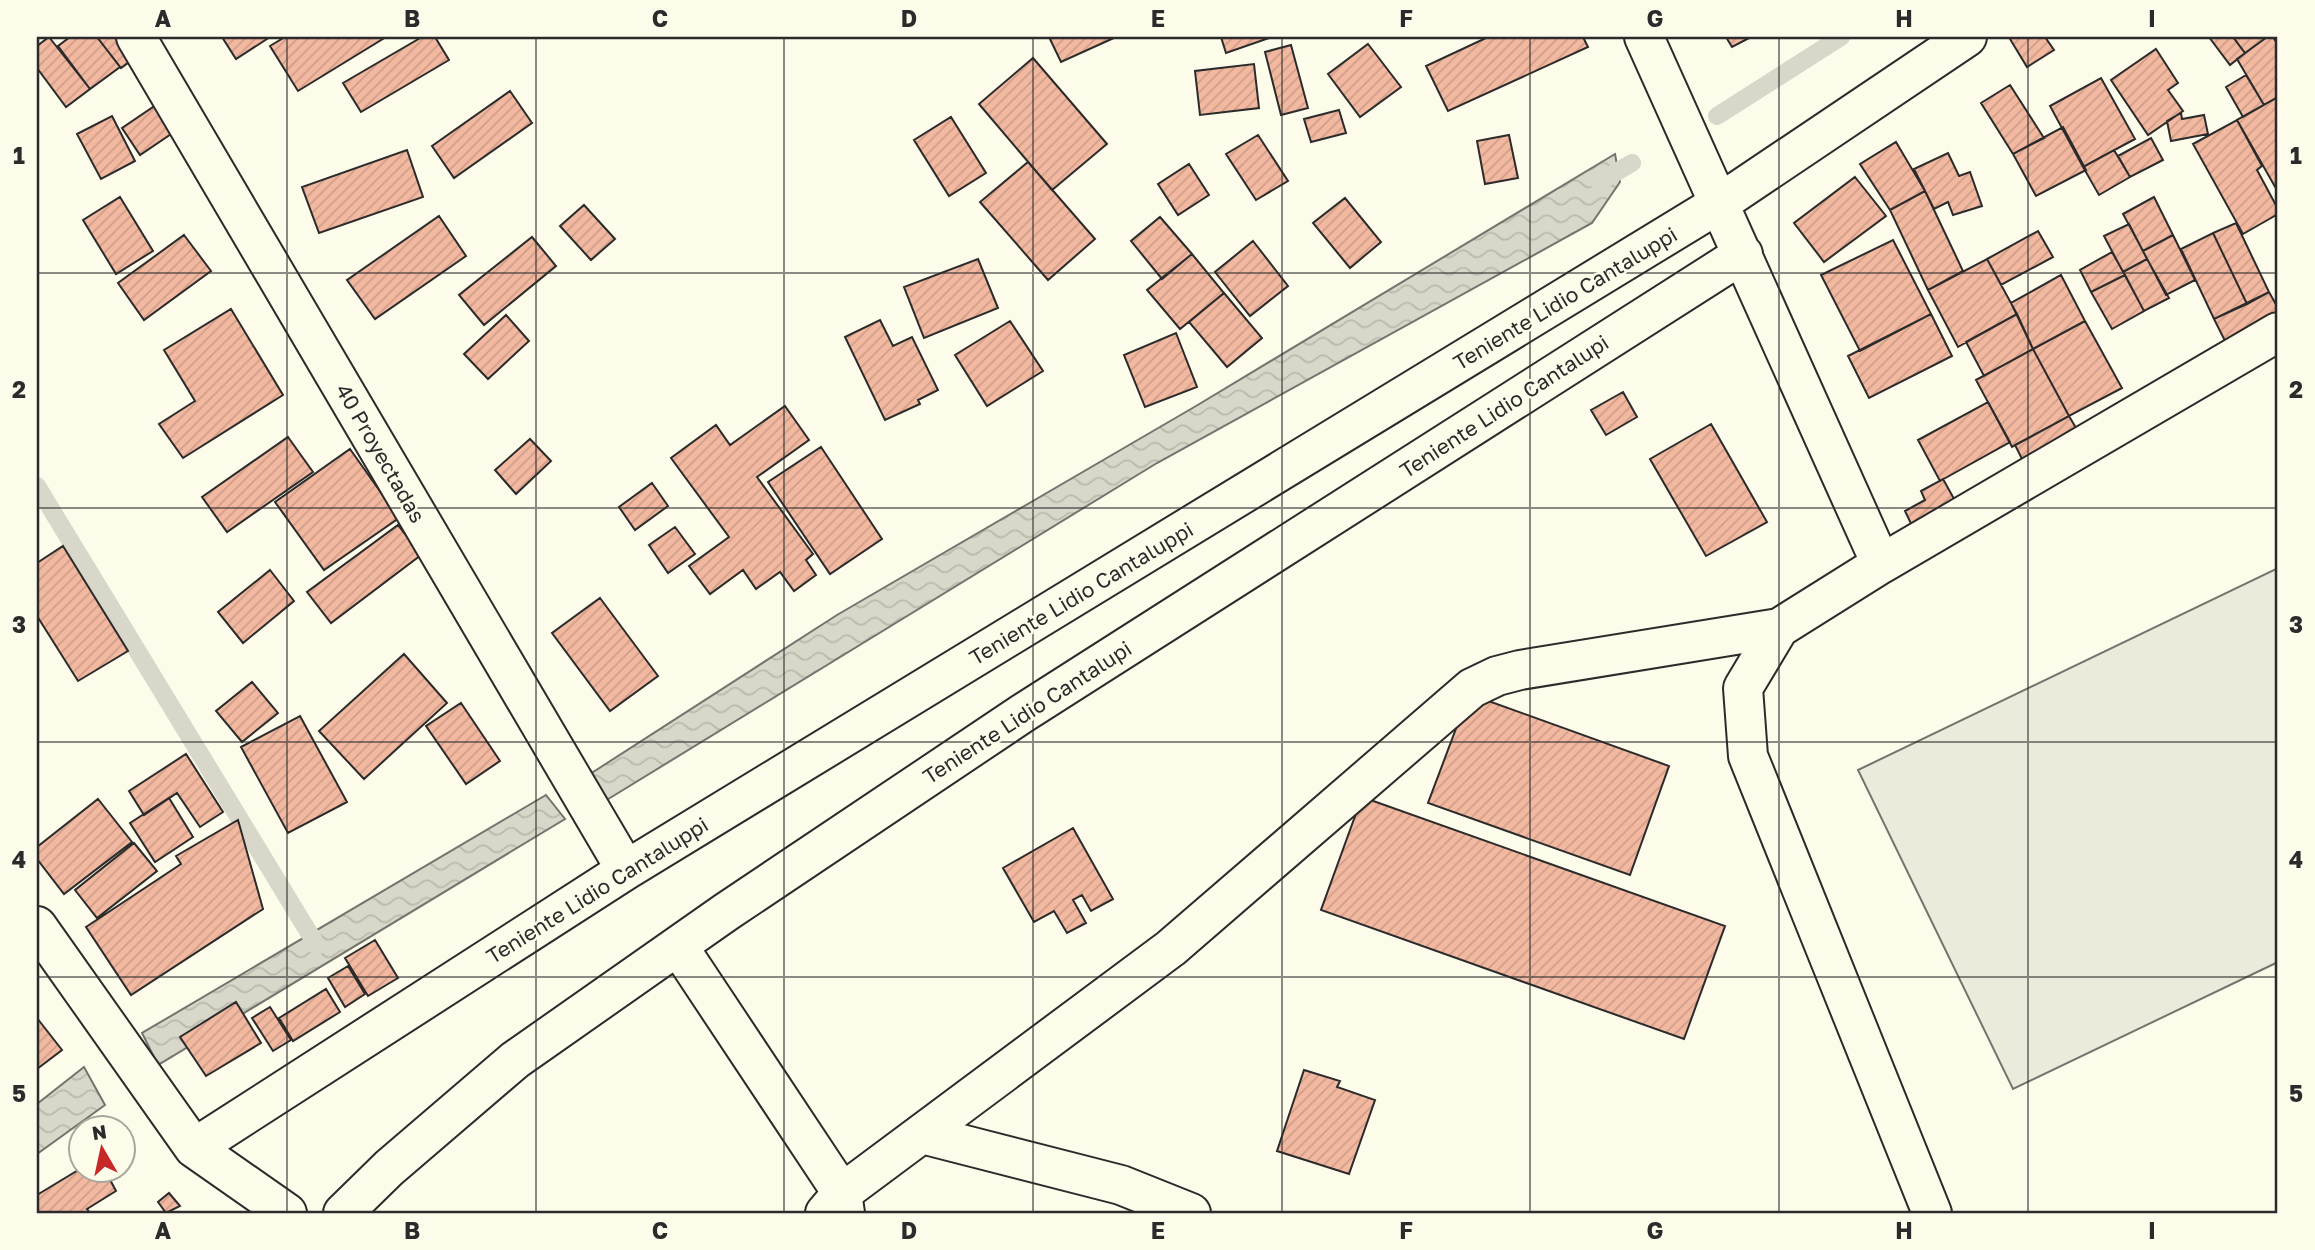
<svg xmlns="http://www.w3.org/2000/svg" width="2315" height="1250" viewBox="0 0 2315 1250" font-family="'Golos Text',sans-serif">
<defs>
<pattern id="water-waves" width="16" height="10" patternUnits="userSpaceOnUse" patternTransform="scale(1.75)"><rect width="16" height="10" fill="#d8d7c9"/><path d="M0 5q4-4 8 0t8 0" fill="none" stroke="#bab9ad"/></pattern>
<pattern id="building-hatch" width="6" height="6" patternUnits="userSpaceOnUse" patternTransform="scale(1.75)"><rect width="6" height="6" fill="#f2b8a0"/><path d="M-1 1l2-2M0 6l6-6M5 7l2-2" fill="none" stroke="#d09e8a"/></pattern>
</defs>
<rect width="100%" height="100%" fill="#fdfbea"/>
<path fill="#ecebdb" stroke="#74746e" stroke-width="2" d="M 2278,568 L 2278,962 L 2013,1089 L 1858,770 Z"/>
<path fill="url(#water-waves)" stroke="#74746e" stroke-width="2" d="M 1615,154 L 1620,182 L 1592,223 L 1157,463 L 605,801 L 587,776 L 837,615 L 1196,406 Z
M 546,795 L 565,819 L 158,1065 L 142,1033 Z
M 84,1067 L 105,1105 L 37,1154 L 37,1104 Z"/>
<g fill="none" stroke-linecap="round" stroke-linejoin="round">
<path stroke="#d8d7c9" stroke-width="18" d="M 1717,116 L 1841,37
M 1599,182 L 1632,163
M 37,486 L 317,946"/>
</g>
<path fill="url(#building-hatch)" stroke="#2b2b2b" stroke-width="2" d="M 49,37 L 90,89 L 66,107 L 37,68 L 37,46 Z
M 70,37 L 97,37 L 120,67 L 90,89 L 58,46 Z
M 97,37 L 127,37 L 140,54 L 121,68 Z
M 222,37 L 270,37 L 236,59 Z
M 285,37 L 386,37 L 298,91 L 270,46 Z
M 422,37 L 435,37 L 449,60 L 361,112 L 343,83 Z
M 1049,37 L 1116,37 L 1061,62 Z
M 1221,37 L 1269,37 L 1269,38 L 1226,53 Z
M 1488,37 L 1583,37 L 1588,47 L 1448,111 L 1426,66 Z
M 1726,37 L 1751,37 L 1732,47 Z
M 2014,37 L 2045,37 L 2054,50 L 2027,67 L 2010,39 Z
M 2209,37 L 2233,37 L 2245,53 L 2230,65 Z
M 2233,37 L 2267,37 L 2245,53 Z
M 2267,37 L 2273,37 L 2278,45 L 2278,97 L 2264,105 L 2237,59 Z
M 1368,44 L 1401,87 L 1360,117 L 1328,74 Z
M 1291,45 L 1308,108 L 1281,115 L 1265,52 Z
M 2156,49 L 2178,83 L 2168,90 L 2183,111 L 2148,135 L 2111,80 Z
M 1033,58 L 1107,144 L 1052,190 L 979,104 Z
M 1254,64 L 1259,108 L 1200,115 L 1195,71 Z
M 2246,75 L 2264,105 L 2243,117 L 2226,87 Z
M 2101,78 L 2135,139 L 2083,167 L 2050,106 Z
M 2010,85 L 2044,138 L 2013,154 L 1981,103 Z
M 510,91 L 532,123 L 454,178 L 432,146 Z
M 2278,97 L 2278,192 L 2237,120 Z
M 162,101 L 180,128 L 140,155 L 122,128 Z
M 1339,110 L 1346,133 L 1311,142 L 1304,119 Z
M 2181,113 L 2182,119 L 2204,115 L 2208,134 L 2171,141 L 2167,121 Z
M 112,116 L 135,161 L 101,179 L 77,134 Z
M 951,117 L 986,173 L 949,196 L 914,140 Z
M 2237,120 L 2262,166 L 2257,170 L 2278,209 L 2278,214 L 2243,234 L 2193,144 Z
M 2063,127 L 2086,170 L 2036,196 L 2013,154 Z
M 1258,135 L 1288,181 L 1256,200 L 1226,154 Z
M 1509,135 L 1518,178 L 1485,184 L 1477,141 Z
M 2151,138 L 2163,160 L 2130,177 L 2118,156 Z
M 1896,142 L 1925,191 L 1890,210 L 1860,164 Z
M 407,150 L 423,197 L 319,233 L 302,187 Z
M 2114,150 L 2130,177 L 2099,195 L 2083,167 Z
M 1948,153 L 1959,176 L 1970,172 L 1982,206 L 1953,215 L 1948,202 L 1934,209 L 1914,169 Z
M 1028,162 L 1095,239 L 1048,280 L 980,202 Z
M 1189,164 L 1209,195 L 1178,215 L 1158,184 Z
M 1855,177 L 1886,216 L 1824,262 L 1794,223 Z
M 1925,191 L 1963,271 L 1928,290 L 1890,210 Z
M 120,197 L 153,251 L 116,274 L 83,220 Z
M 2154,197 L 2173,235 L 2143,251 L 2123,214 Z
M 1345,198 L 1381,242 L 1350,268 L 1313,223 Z
M 584,205 L 615,239 L 591,260 L 560,226 Z
M 439,216 L 466,256 L 375,319 L 347,280 Z
M 1160,217 L 1192,254 L 1162,279 L 1131,241 Z
M 2236,223 L 2269,292 L 2247,304 L 2213,233 Z
M 2129,224 L 2147,259 L 2123,272 L 2104,236 Z
M 2038,231 L 2053,257 L 2001,285 L 1987,259 Z
M 2213,233 L 2247,304 L 2214,319 L 2181,249 Z
M 184,235 L 211,271 L 144,320 L 118,283 Z
M 2173,235 L 2195,280 L 2166,295 L 2143,251 Z
M 532,237 L 556,266 L 484,325 L 459,295 Z
M 1893,240 L 1931,314 L 1860,351 L 1821,275 Z
M 1253,241 L 1288,286 L 1250,316 L 1215,272 Z
M 2112,252 L 2125,275 L 2091,292 L 2080,270 Z
M 1192,254 L 1224,293 L 1180,329 L 1147,290 Z
M 978,259 L 998,308 L 924,338 L 904,287 Z
M 1987,259 L 2017,314 L 1958,347 L 1928,290 Z
M 2147,259 L 2169,298 L 2144,311 L 2123,272 Z
M 2061,275 L 2085,321 L 2033,349 L 2011,303 Z
M 2125,275 L 2144,311 L 2112,329 L 2091,292 Z
M 2269,292 L 2278,308 L 2278,315 L 2226,343 L 2214,319 Z
M 1224,293 L 1262,338 L 1227,367 L 1189,322 Z
M 231,309 L 283,395 L 183,458 L 159,424 L 195,401 L 164,350 Z
M 1931,314 L 1952,356 L 1869,398 L 1848,356 Z
M 2017,314 L 2033,349 L 1984,376 L 1966,342 Z
M 506,315 L 529,341 L 488,379 L 464,354 Z
M 880,320 L 893,346 L 912,337 L 938,390 L 918,400 L 920,404 L 885,420 L 845,337 Z
M 1010,321 L 1043,371 L 987,406 L 955,355 Z
M 2085,321 L 2122,388 L 2069,416 L 2033,349 Z
M 1176,333 L 1197,387 L 1145,407 L 1124,355 Z
M 2033,349 L 2069,416 L 2012,447 L 1976,380 Z
M 1623,392 L 1637,417 L 1606,435 L 1591,410 Z
M 1988,402 L 2010,442 L 1940,481 L 1918,440 Z
M 785,406 L 809,440 L 757,477 L 813,554 L 806,560 L 816,575 L 794,591 L 780,572 L 756,589 L 743,570 L 710,594 L 689,566 L 729,537 L 671,458 L 716,425 L 730,445 Z
M 2069,416 L 2079,433 L 2024,463 L 2015,445 Z
M 1711,424 L 1767,522 L 1706,556 L 1650,459 Z
M 288,437 L 313,472 L 227,532 L 202,497 Z
M 530,439 L 551,461 L 516,494 L 495,470 Z
M 821,447 L 882,539 L 830,574 L 768,482 Z
M 350,449 L 399,518 L 324,570 L 275,502 Z
M 1943,479 L 1958,506 L 1913,528 L 1905,511 L 1925,500 L 1921,491 Z
M 652,483 L 668,506 L 635,530 L 619,507 Z
M 398,525 L 421,555 L 331,623 L 307,592 Z
M 675,527 L 695,554 L 668,573 L 649,545 Z
M 63,546 L 128,651 L 78,681 L 37,616 L 37,563 Z
M 270,570 L 294,601 L 243,643 L 218,612 Z
M 600,598 L 658,676 L 610,711 L 552,633 Z
M 404,654 L 447,703 L 364,779 L 319,731 Z
M 252,682 L 278,713 L 242,742 L 216,711 Z
M 1469,694 L 1669,766 L 1630,875 L 1428,803 Z
M 461,703 L 500,761 L 466,784 L 426,726 Z
M 300,716 L 347,802 L 288,833 L 241,747 Z
M 186,754 L 223,812 L 200,827 L 177,793 L 144,815 L 129,791 Z
M 1362,797 L 1725,926 L 1684,1039 L 1321,910 Z
M 169,798 L 193,837 L 155,862 L 130,823 Z
M 98,799 L 132,842 L 64,894 L 37,859 L 37,847 Z
M 238,820 L 263,909 L 131,995 L 86,927 L 181,864 L 176,856 Z
M 1073,828 L 1113,899 L 1091,911 L 1082,895 L 1073,900 L 1086,923 L 1067,933 L 1054,911 L 1034,922 L 1003,868 Z
M 134,843 L 157,871 L 97,918 L 75,890 Z
M 375,940 L 398,978 L 368,996 L 345,958 Z
M 348,966 L 365,994 L 345,1007 L 328,978 Z
M 326,989 L 340,1012 L 293,1041 L 279,1018 Z
M 236,1002 L 261,1043 L 206,1076 L 180,1037 Z
M 270,1007 L 291,1040 L 273,1051 L 252,1018 Z
M 37,1018 L 62,1050 L 37,1069 Z
M 1304,1070 L 1340,1081 L 1337,1087 L 1375,1100 L 1349,1174 L 1277,1151 Z
M 80,1169 L 112,1170 L 107,1174 L 116,1191 L 87,1209 L 90,1213 L 37,1213 L 37,1195 Z
M 169,1193 L 180,1206 L 166,1213 L 158,1202 Z"/>
<g fill="none" stroke-linecap="round" stroke-linejoin="round">
<defs>
<path id="minor" d="M 136,37 L 626,870
M 1644,37 L 1881,564
M 37,926 L 194,1148 L 287,1213
M 678,946 L 842,1193 L 845,1213
M 922,1134 L 1121,1185 L 1191,1213
M 194,1148 L 626,870 L 1720,203 L 1967,37
M 343,1213 L 389,1168 L 515,1060 L 726,912 L 1023,713 L 1743,254
M 825,1213 L 842,1193 L 1171,948 L 1472,688 L 1497,676 L 1520,670 L 1779,628
M 1932,1213 L 1748,756 L 1743,688 L 1779,628 L 1881,564 L 2278,332"/>
</defs>
<use href="#minor" stroke="#2b2b2b" stroke-width="42"/>
<use href="#minor" stroke="#fdfbea" stroke-width="38"/>
</g>
<path fill="none" stroke="#2b2b2b" stroke-width="2" stroke-opacity="0.55" d="M 287,37 L 287,1213M 536,37 L 536,1213M 784,37 L 784,1213M 1033,37 L 1033,1213M 1282,37 L 1282,1213M 1530,37 L 1530,1213M 1779,37 L 1779,1213M 2028,37 L 2028,1213M 37,273 L 2278,273M 37,508 L 2278,508M 37,742 L 2278,742M 37,977 L 2278,977"/>
<g text-anchor="middle" dominant-baseline="central" stroke-width="5" stroke-linejoin="round" paint-order="stroke">
<g font-size="21" fill="#2b2b2b" stroke="#fdfbea">
<text transform="translate(1565 298) rotate(-31)">Teniente Lidio Cantaluppi</text>
<text transform="translate(1504 406) rotate(-33)">Teniente Lidio Cantalupi</text>
<text transform="translate(381 453) rotate(60)">40 Proyectadas</text>
<text transform="translate(1081 593) rotate(-31)">Teniente Lidio Cantaluppi</text>
<text transform="translate(1027 712) rotate(-33)">Teniente Lidio Cantalupi</text>
<text transform="translate(597 890) rotate(-32)">Teniente Lidio Cantaluppi</text>
</g>
</g>
<rect width="2315" height="1250" fill="none" stroke="#fdfbea" stroke-width="77"/>
<g transform="translate(102 1149) rotate(351)"><circle r="33" fill="#fdfbea" stroke="#a9a89e" stroke-width="2"/>
<path d="M0-5L12 26L0 18L-12 26Z" fill="#c62828"/>
<text y="-10" font-size="19" font-weight="bold" text-anchor="middle" fill="#2b2b2b">N</text>
</g>
<rect x="38" y="38" width="2238" height="1174" fill="none" stroke="#2b2b2b" stroke-width="2.5"/>
<g font-size="23" text-anchor="middle" font-weight="bold" fill="#2b2b2b">
<text x="163" y="27">A</text>
<text x="412" y="27">B</text>
<text x="660" y="27">C</text>
<text x="909" y="27">D</text>
<text x="1158" y="27">E</text>
<text x="1406" y="27">F</text>
<text x="1655" y="27">G</text>
<text x="1904" y="27">H</text>
<text x="2152" y="27">I</text>
<text x="19" y="164">1</text>
<text x="2296" y="164">1</text>
<text x="19" y="398">2</text>
<text x="2296" y="398">2</text>
<text x="19" y="633">3</text>
<text x="2296" y="633">3</text>
<text x="19" y="868">4</text>
<text x="2296" y="868">4</text>
<text x="19" y="1102">5</text>
<text x="2296" y="1102">5</text>
<text x="163" y="1239">A</text>
<text x="412" y="1239">B</text>
<text x="660" y="1239">C</text>
<text x="909" y="1239">D</text>
<text x="1158" y="1239">E</text>
<text x="1406" y="1239">F</text>
<text x="1655" y="1239">G</text>
<text x="1904" y="1239">H</text>
<text x="2152" y="1239">I</text>
</g>
</svg>
